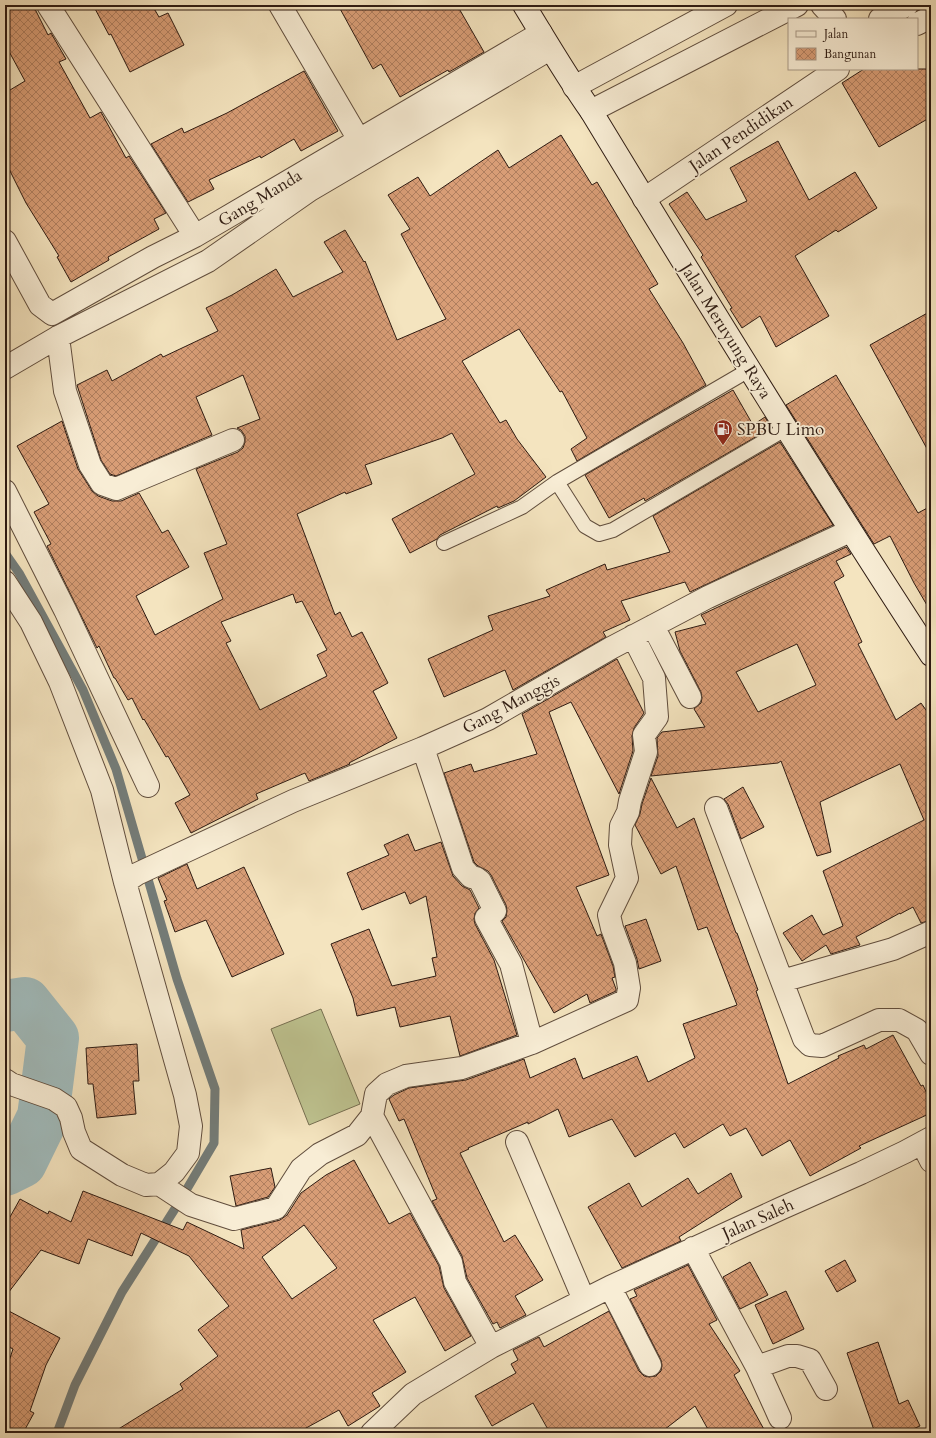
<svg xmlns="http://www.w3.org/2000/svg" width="936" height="1438" viewBox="0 0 936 1438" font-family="Cardo,serif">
<defs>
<pattern id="building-cross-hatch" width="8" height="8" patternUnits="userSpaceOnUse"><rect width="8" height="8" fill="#d89d76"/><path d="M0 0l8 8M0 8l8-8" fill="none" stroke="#b07f5f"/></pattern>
</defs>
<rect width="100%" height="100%" fill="#f4e4bf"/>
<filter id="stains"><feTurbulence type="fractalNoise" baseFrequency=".005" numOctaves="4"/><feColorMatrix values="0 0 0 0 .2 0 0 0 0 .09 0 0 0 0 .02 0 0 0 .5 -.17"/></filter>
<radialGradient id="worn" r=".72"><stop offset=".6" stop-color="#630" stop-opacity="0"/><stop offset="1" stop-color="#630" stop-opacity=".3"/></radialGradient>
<path fill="#bec390" stroke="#766f51" d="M 321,1009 L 360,1104 L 309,1125 L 271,1029 Z"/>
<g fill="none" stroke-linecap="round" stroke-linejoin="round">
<path stroke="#737c79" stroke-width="9" d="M 5,553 L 19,573 L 83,690 L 116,769 L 177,979 L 215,1089 L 214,1143 L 178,1204 L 122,1292 L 75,1385 L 57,1433"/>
<path stroke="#a1bcbd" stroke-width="52" d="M 5,1006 L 25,1003 L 53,1038 L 43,1117 L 21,1162 L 5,1170"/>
</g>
<path fill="url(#building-cross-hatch)" stroke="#2e1b12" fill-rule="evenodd" d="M 5,5 L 33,5 L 48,35 L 51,33 L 66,59 L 59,62 L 90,118 L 101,112 L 126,158 L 129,156 L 166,213 L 154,219 L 159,229 L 108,257 L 109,260 L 71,282 L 57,257 L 59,256 L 26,203 L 5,161 L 5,93 L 25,81 L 5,44 Z
M 93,5 L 152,5 L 159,17 L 168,13 L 184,45 L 130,72 L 111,34 L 109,35 Z
M 338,5 L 457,5 L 484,52 L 449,72 L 448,70 L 400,97 L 381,64 L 373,69 Z
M 864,69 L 931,69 L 931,117 L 879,147 L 842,83 Z
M 304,71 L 338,131 L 301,151 L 294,139 L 261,158 L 260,156 L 209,180 L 214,189 L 188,202 L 151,144 L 182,128 L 184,133 L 227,113 Z
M 561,135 L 592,185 L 597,182 L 658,284 L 649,289 L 683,343 L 706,385 L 577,461 L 571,449 L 587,438 L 562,391 L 560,392 L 519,329 L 462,361 L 500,423 L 506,420 L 517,439 L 546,477 L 514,501 L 498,508 L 497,506 L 440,535 L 437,539 L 410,553 L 392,519 L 475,474 L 452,433 L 442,438 L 365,465 L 372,484 L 346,494 L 345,492 L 297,514 L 335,615 L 340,612 L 352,637 L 362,632 L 388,683 L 373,691 L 397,738 L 349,763 L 350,764 L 309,781 L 305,773 L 256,794 L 258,799 L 191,833 L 175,803 L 190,795 L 168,756 L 166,757 L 144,719 L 143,720 L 132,698 L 128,700 L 115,678 L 114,678 L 99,646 L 97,648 L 47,546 L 51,544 L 34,512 L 49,504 L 17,446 L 62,421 L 78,469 L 92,491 L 98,496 L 112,501 L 121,501 L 139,493 L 162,533 L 168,530 L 189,567 L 136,596 L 155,635 L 223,599 L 204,553 L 227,544 L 196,469 L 238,452 L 243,448 L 245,442 L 245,436 L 241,430 L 237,428 L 260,419 L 243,375 L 196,397 L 212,435 L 116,476 L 110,474 L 101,460 L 77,385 L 107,370 L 112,381 L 161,354 L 163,357 L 218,331 L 206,308 L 232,295 L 276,269 L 293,297 L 343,272 L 324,242 L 345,230 L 364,262 L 365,261 L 397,340 L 446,319 L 401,234 L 410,229 L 388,195 L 418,177 L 430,196 L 498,150 L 509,168 ZM 293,594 L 296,603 L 302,601 L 327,650 L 317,655 L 327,676 L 260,710 L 226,643 L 231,641 L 221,622 Z
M 778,141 L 809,200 L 855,172 L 877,208 L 838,232 L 836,230 L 795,256 L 829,316 L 776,347 L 760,316 L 742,328 L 730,309 L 732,308 L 701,257 L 703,255 L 669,204 L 687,192 L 706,220 L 747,201 L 730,168 Z
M 931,311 L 931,456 L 870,345 Z
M 836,375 L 918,513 L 931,506 L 931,612 L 914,583 L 890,536 L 874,544 L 786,405 Z
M 733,390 L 753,425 L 765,417 L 771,428 L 645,501 L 644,498 L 609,518 L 585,475 Z
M 780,442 L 833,525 L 690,592 L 685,582 L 621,601 L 630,620 L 603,632 L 606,637 L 513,690 L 505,670 L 444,697 L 428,659 L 493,630 L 488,616 L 550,596 L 546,590 L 605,564 L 607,570 L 670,552 L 653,516 Z
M 846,547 L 851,554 L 836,561 L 844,576 L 834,582 L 862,642 L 858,644 L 896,720 L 921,703 L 931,717 L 931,920 L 921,923 L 913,907 L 900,914 L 900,913 L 856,937 L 860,945 L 831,954 L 826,945 L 802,961 L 783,933 L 812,915 L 823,935 L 843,926 L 823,871 L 924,820 L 900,764 L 820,802 L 831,852 L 817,856 L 781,761 L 778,763 L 651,776 L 658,756 L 657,738 L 662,732 L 705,727 L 694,709 L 701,703 L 702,698 L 701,692 L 680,651 L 675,632 L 706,624 L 701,615 ZM 797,644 L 816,685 L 758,712 L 736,672 Z
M 617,659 L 644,713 L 634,728 L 632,736 L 633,751 L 619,794 L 571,702 L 549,712 L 609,875 L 576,887 L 597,936 L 601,934 L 613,966 L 615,977 L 612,978 L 616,989 L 616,991 L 590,1003 L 587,994 L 554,1013 L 502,921 L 506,917 L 507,911 L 506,905 L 491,875 L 488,871 L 478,866 L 474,862 L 444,773 L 471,764 L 474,772 L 537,754 L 522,714 Z
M 651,778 L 677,828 L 694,818 L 736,933 L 737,933 L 758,990 L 756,991 L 788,1084 L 839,1058 L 838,1056 L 864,1045 L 866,1049 L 893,1035 L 921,1086 L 923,1085 L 931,1103 L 931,1113 L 859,1146 L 861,1148 L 810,1176 L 790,1140 L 762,1156 L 746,1128 L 730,1136 L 723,1124 L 684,1148 L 675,1133 L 635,1157 L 612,1119 L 569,1137 L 558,1109 L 528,1124 L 528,1122 L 468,1148 L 469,1149 L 460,1153 L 504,1242 L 515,1235 L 543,1280 L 515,1296 L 526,1315 L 500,1328 L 497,1322 L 493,1324 L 467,1278 L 462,1256 L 432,1201 L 437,1199 L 404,1119 L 399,1121 L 389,1099 L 394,1095 L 409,1088 L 466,1080 L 524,1059 L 530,1078 L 575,1058 L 583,1079 L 637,1056 L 648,1082 L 695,1058 L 683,1024 L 737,1005 L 707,927 L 698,930 L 676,866 L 661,874 L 635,825 L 640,814 L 642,804 Z
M 743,787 L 764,827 L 741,839 L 728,804 L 724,799 Z
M 408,834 L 415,851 L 441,842 L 453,876 L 462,886 L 470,890 L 479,908 L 475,913 L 474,919 L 475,924 L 494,960 L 517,1035 L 460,1056 L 450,1016 L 400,1027 L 395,1007 L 357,1016 L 353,998 L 331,944 L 369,929 L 392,986 L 436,976 L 432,958 L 437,957 L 426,896 L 410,904 L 405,892 L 362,910 L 347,873 L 389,855 L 384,845 Z
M 187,864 L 197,889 L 244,867 L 284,954 L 232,977 L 206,920 L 175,932 L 164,901 L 167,900 L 158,878 Z
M 646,919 L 661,961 L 639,969 L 637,959 L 625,926 Z
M 137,1044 L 139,1081 L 133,1081 L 136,1114 L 97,1118 L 93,1084 L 88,1084 L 86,1048 Z
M 354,1160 L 389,1224 L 410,1213 L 439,1266 L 444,1288 L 471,1336 L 445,1351 L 415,1297 L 373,1320 L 406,1372 L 372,1393 L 380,1406 L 348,1426 L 339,1410 L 297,1433 L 112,1433 L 183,1389 L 180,1384 L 218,1356 L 198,1330 L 229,1306 L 189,1256 L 141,1233 L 132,1256 L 88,1239 L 79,1264 L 41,1250 L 5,1297 L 5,1226 L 20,1199 L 48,1214 L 49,1211 L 71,1222 L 83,1191 L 183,1230 L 187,1222 L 244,1249 L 241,1230 L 280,1220 L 287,1215 L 301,1193 L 326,1175 ZM 304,1225 L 337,1268 L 292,1299 L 262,1257 Z
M 271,1168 L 275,1187 L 268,1197 L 236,1206 L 230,1176 Z
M 731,1173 L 742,1197 L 679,1237 L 681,1241 L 622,1268 L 588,1207 L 629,1183 L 642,1207 L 688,1178 L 698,1194 Z
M 845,1260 L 856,1281 L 837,1292 L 825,1271 Z
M 750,1262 L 768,1295 L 740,1309 L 723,1277 Z
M 688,1265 L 717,1320 L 709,1324 L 740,1371 L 734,1375 L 766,1433 L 710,1433 L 695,1406 L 660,1433 L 550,1433 L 533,1403 L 492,1426 L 475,1396 L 516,1373 L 511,1364 L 518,1360 L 513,1350 L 539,1337 L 544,1347 L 609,1311 L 639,1371 L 644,1376 L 649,1377 L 656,1376 L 661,1371 L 662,1365 L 661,1360 L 630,1299 L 637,1296 L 634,1290 Z
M 786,1291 L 804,1329 L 773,1344 L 755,1305 Z
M 5,1309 L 60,1338 L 46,1365 L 30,1411 L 34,1413 L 23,1433 L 5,1433 L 5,1373 L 13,1349 L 5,1345 Z
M 878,1342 L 899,1404 L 908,1400 L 920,1426 L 904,1433 L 875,1433 L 847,1353 Z"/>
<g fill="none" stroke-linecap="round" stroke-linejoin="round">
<defs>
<path id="service" d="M 557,482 L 585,526 L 599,534 L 613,530 L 787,428
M 444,543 L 522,507 L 557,482 L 749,370"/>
<path id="minor" d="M 48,5 L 195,236
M 280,5 L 359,140
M 822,5 L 835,19
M 880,19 L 907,5
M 917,24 L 931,17
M 574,87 L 726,5
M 591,111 L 797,5
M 644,199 L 838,69
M 5,241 L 40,305 L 52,314 L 153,257 L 195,236 L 541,33
M 58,337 L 65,391 L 90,465 L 102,484 L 116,489 L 233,440
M 5,368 L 58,337 L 208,261 L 310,190 L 550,49
M 5,491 L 65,610 L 148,786
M 5,582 L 31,622 L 60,682 L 102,790 L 125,882 L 185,1095 L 191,1126 L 188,1153 L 174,1172 L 159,1184 L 146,1185 L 122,1175 L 81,1149 L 74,1132 L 71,1118 L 66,1107 L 54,1099 L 11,1084 L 5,1080
M 653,626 L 690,697
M 423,748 L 463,868 L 471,877 L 476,878 L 480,881 L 495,911 L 486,918 L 511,964 L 532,1043
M 716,808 L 804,1039 L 810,1045 L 822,1046 L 879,1020 L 899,1020 L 917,1030 L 931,1054
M 125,882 L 137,874 L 293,801 L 423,748 L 488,719 L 611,648 L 708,597 L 850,531
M 782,981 L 893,949 L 931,932
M 372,1116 L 451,1262 L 455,1282 L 491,1347
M 517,1142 L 584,1300
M 922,1143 L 931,1161
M 159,1184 L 191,1205 L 234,1219 L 276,1208 L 301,1169 L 320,1154 L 357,1135 L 372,1116 L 376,1094 L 387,1084 L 406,1076 L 462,1068 L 532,1043 L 627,1000 L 629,988 L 625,963 L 612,928 L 609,915 L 627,878 L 620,845 L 621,826 L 628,812 L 630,801 L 646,752 L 644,735 L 657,717 L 654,678 L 633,636
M 693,1248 L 757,1367 L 780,1418
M 610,1287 L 650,1365
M 757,1367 L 788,1356 L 797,1356 L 810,1360 L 826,1389
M 372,1433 L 413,1394 L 491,1347 L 610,1287 L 782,1208 L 861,1173 L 905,1152 L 931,1138"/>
<path id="secondary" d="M 524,5 C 546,41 567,77 591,111 C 702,294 814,476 931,655"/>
</defs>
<use href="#service" stroke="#604d3d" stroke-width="16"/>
<use href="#minor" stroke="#604d3d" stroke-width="24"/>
<use href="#secondary" stroke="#2e1b12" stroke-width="24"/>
<use href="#service" stroke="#f8edd5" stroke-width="14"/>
<use href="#minor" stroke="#f8edd5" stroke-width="22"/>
<use href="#secondary" stroke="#f8edd5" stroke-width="22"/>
</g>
<defs>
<symbol id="fuel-pin" viewBox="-11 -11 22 30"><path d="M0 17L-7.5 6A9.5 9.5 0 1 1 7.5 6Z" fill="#8f2418" stroke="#f8edd5"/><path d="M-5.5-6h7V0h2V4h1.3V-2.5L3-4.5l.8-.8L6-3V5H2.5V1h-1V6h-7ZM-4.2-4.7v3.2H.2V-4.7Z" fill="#fff"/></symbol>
</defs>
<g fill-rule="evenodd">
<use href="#fuel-pin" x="712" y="418" width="22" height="30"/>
</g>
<g text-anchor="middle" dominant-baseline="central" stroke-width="3.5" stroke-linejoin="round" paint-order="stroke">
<g font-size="17" fill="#2e1b12" stroke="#f8edd5">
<text transform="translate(741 134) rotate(-34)">Jalan Pendidikan</text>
<text transform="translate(260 198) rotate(-31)">Gang Manda</text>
<text transform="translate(726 331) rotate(58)">Jalan Meruyung Raya</text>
<text transform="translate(511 704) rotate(-28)">Gang Manggis</text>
<text transform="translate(758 1219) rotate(-24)">Jalan Saleh</text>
</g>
<g font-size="17" fill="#2e1b12" stroke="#f8edd5" text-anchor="start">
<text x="737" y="429">SPBU Limo</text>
</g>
</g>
<rect width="936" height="1438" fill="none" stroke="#f4e4bf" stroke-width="20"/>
<rect x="6" y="6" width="924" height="1426" fill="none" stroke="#2e1b12" stroke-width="2"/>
<rect x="10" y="10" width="916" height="1418" fill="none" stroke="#2e1b12"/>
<rect x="788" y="18" width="130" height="52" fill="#f8edd5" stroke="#a79987"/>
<rect x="796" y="31" width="20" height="6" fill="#f8edd5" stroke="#a79987"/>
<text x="824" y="38" font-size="12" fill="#2e1b12">Jalan</text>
<rect x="796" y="48" width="20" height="12" fill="url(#building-cross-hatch)" stroke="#a79987"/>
<text x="824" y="58" font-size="12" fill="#2e1b12">Bangunan</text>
<rect width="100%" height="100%" filter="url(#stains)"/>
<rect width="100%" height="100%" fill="url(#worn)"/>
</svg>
